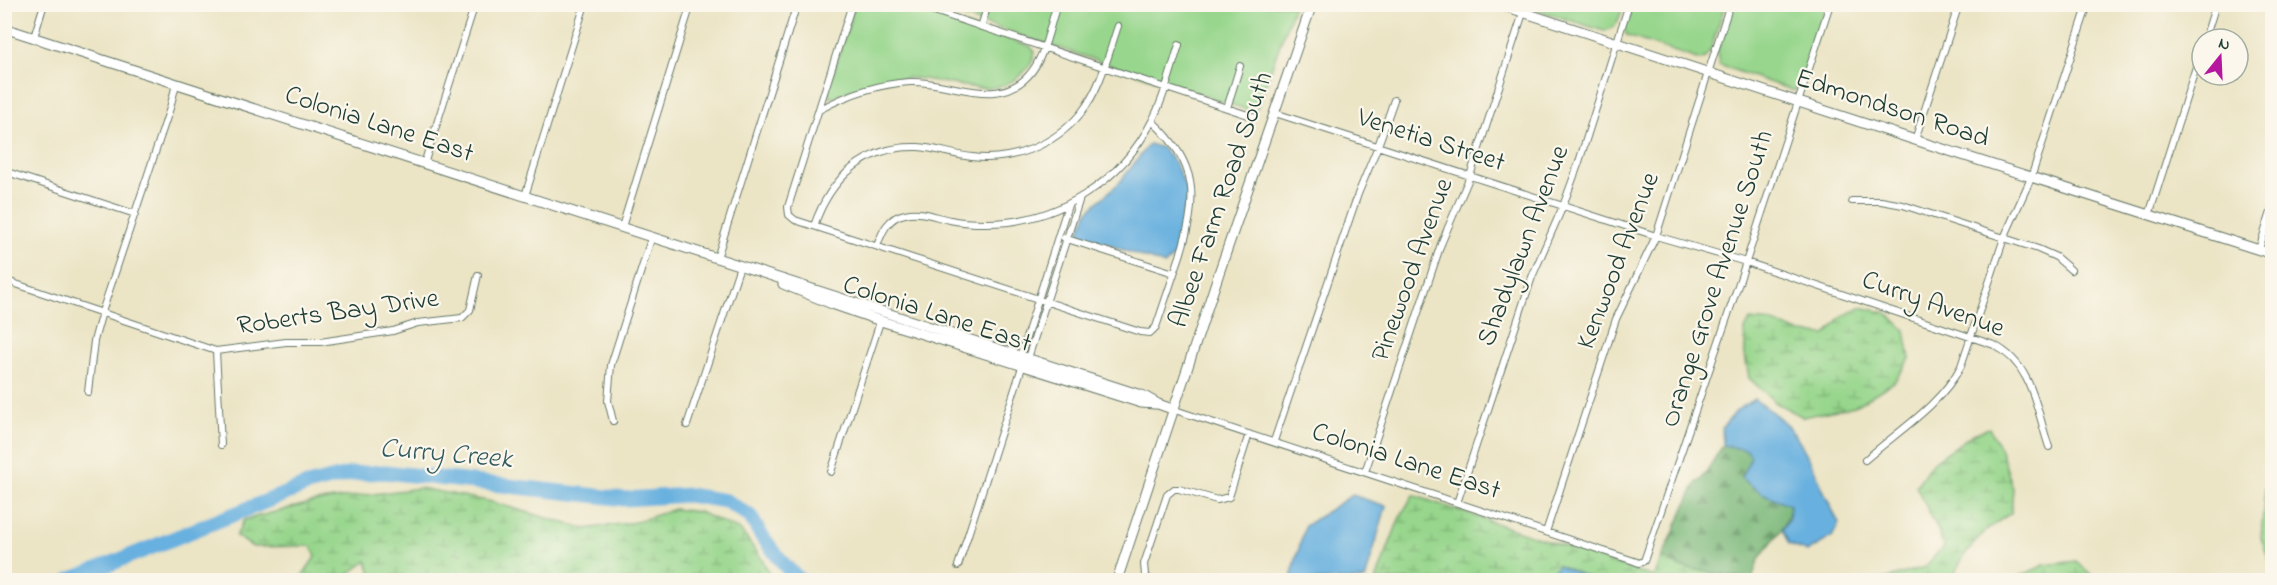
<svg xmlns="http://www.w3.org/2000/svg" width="2277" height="585" viewBox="0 0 2277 585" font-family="'Indie Flower',sans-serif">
<defs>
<pattern id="forest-firs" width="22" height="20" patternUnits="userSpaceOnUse" patternTransform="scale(1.5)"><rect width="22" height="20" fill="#79b778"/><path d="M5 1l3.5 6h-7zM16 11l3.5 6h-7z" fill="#639663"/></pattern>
<pattern id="wetland-marsh" width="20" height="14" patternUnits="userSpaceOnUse" patternTransform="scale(1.5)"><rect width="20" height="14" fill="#97d68c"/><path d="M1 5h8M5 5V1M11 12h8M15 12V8" fill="none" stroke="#7baf73"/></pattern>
</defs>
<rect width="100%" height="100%" fill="#fbf7ec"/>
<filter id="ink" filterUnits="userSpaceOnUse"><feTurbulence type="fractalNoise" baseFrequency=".0167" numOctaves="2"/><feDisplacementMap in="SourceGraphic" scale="12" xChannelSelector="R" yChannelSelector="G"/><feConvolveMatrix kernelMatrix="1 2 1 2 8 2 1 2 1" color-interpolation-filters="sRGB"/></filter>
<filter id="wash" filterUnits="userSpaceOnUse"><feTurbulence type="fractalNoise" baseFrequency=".008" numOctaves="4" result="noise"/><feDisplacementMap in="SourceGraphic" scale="24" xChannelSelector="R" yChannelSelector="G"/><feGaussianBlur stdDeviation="1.35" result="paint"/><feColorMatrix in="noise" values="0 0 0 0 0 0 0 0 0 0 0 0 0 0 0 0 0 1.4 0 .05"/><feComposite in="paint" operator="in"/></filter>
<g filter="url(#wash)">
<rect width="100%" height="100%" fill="#ebe4c5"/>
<path fill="#97d68c" stroke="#5b8a60" stroke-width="1.5" d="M 855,5 L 901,5 L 1030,46 L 1035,52 C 1034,61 1028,69 1021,75 C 988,104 944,76 905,78 C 887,80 868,83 851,90 C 844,93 837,97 830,98 L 828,89 Z
M 927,5 L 1294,5 L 1258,106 L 1251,111 Z
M 1522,5 L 1624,4 L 1624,5 C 1619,17 1618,29 1604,31 Z
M 1632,5 L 1725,5 L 1711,49 L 1705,58 L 1700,60 L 1627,36 L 1624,28 Z
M 1732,5 L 1826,5 L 1801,83 L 1794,91 L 1719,65 L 1717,53 Z"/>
<path fill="url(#forest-firs)" stroke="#4c7a56" stroke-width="1.5" d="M 1723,445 L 1747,450 L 1751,457 L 1741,478 L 1762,493 L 1790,505 C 1787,531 1772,538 1760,558 C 1756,564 1754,573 1752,580 L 1680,567 L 1662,558 L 1697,481 L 1701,480 Z"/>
<path fill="url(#wetland-marsh)" stroke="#5b8a60" stroke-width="1.5" d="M 1860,307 L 1887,313 L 1905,330 L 1910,359 L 1894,382 L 1855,406 L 1803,417 L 1776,403 L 1749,378 L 1745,355 L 1745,330 L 1750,320 L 1773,322 L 1801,333 L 1826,335 L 1840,318 Z
M 1989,428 L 2000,448 L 2013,488 L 2011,513 C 1985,529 1968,545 1955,573 L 1959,580 L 1882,580 L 1925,567 L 1943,547 L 1939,532 L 1916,486 L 1932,463 L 1973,434 Z
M 2272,482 L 2272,580 L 2272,567 L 2261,538 L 2265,489 Z
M 420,488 L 488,501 L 585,529 L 636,522 L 674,509 L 699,512 L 740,530 L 762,559 L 772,580 L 373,580 L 367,561 L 340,580 L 299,580 L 316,556 L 311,546 L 253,547 L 236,536 L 244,520 L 319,501 Z
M 1413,495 L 1654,577 L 1662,558 L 1680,567 L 1751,580 L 1594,580 L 1558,565 L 1551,574 L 1552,580 L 1376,580 L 1399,519 Z
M 2076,561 L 2097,580 L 2012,580 L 2044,565 Z"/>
<path fill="#67b0df" stroke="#43768a" stroke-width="1.5" d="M 1149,144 L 1162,148 L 1175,163 L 1188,192 L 1179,250 L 1165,265 L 1078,233 L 1088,211 L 1120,182 Z
M 1754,399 C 1766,408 1781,417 1790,429 C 1813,457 1822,492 1839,523 L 1832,537 L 1807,552 L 1789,544 L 1782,530 L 1789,518 L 1790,505 L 1762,493 L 1741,478 L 1751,457 L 1747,450 L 1723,445 L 1722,428 L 1737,410 Z
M 1352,495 L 1386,506 L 1365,580 L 1300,580 L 1291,578 L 1305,526 Z
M 1558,565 L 1591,579 L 1594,580 L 1552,580 L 1551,574 Z"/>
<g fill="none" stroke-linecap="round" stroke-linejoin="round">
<path stroke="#67b0df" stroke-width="15" d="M 70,580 L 307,485 L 351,474 L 385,472 L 625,499 L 688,495 L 726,501 L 750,516 L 761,535 L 786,567 L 800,580"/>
</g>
</g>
<g filter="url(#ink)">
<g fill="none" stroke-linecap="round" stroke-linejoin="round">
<defs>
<path id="street" d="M 852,4 L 788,207 L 789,215 L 795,220 L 1140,332 L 1150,333 L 1156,327 C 1164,303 1172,280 1180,256 C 1198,198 1199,164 1152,121
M 913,4 L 1254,117
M 981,27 L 988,4
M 34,37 L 44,4
M 2205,39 L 2216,4
M 1227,108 L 1240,66
M 819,110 C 848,94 876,84 910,82 C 949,80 996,110 1028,76 C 1045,58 1049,28 1057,4
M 1275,113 L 1656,236 L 1746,262 L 1994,345 C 2033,365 2036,409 2049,447
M 1915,140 L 1959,4
M 424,164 L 475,4
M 4,171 L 135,214
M 525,196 L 585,4
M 1852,201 L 1881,201 L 1903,205 L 2038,249 L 2056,257 L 2071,270
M 2149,215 L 2202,48
M 814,226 C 830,179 865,145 918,147 C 936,148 953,155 972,157 C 1012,162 1055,145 1081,113 C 1101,88 1108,55 1118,26
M 622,227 L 691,4
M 1064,238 L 1174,273
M 877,246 C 882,232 888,217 905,214 C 921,210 935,217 950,220 C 962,223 975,223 987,223 C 1057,223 1122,182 1153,119 C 1165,96 1171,70 1179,45
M 2259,249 L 2272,209
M 717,258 L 797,4
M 4,280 L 216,351 L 286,342 L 320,342 L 393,331 L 418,323 L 462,318 L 470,310 L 478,275
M 216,351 L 221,445
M 1020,357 L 1068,205
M 88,392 L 94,341 L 102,312 L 170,108 L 176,84
M 1175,410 L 1634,561 L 1639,563 L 1644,561 L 1746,262 L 1830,4
M 613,421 L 608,401 L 611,365 L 652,236
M 687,425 L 740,266
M 1274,441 L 1358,194 L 1378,146 L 1394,100
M 1865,460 C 1898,431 1941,405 1961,366 L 2004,238 L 2031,178 L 2088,4
M 831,472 L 881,319
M 1365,472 L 1441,244 L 1470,176 L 1523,13
M 1457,503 L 1532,277 L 1563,206 L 1578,165 L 1629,4
M 1546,532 L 1616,319 L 1656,236 L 1730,4
M 958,566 L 1022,367 L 1028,358 L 1080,198
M 1150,580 L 1145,575 L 1144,564 L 1167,495 L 1174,489 L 1179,489 L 1217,500 L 1229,497 L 1249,434"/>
<path id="secondary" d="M 1498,4 L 1915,140 L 2272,254
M 4,28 L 1144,396 L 1158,404 L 1175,410
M 783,284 L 832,304 L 881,321 L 1141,403 L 1155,404
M 1117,580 L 1220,270 L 1312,4"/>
</defs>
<use href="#street" stroke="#667767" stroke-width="8"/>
<use href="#secondary" stroke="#667767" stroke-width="11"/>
<use href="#street" stroke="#fff" stroke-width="6"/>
<use href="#secondary" stroke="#fff" stroke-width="9"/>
</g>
</g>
<g text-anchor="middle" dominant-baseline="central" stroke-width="4.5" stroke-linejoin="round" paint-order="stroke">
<g font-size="27" fill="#1f3d34" stroke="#fbf7ec">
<text transform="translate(1892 109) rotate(18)">Edmondson Road</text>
<text transform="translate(379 125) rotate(18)">Colonia Lane East</text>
<text transform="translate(1431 141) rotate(18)">Venetia Street</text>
<text transform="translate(1222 200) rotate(-71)">Albee Farm Road South</text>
<text transform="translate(1524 246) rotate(-69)">Shadylawn Avenue</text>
<text transform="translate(1619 261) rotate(-69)">Kenwood Avenue</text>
<text transform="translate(1413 270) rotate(-70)">Pinewood Avenue</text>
<text transform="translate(1718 279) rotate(-72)">Orange Grove Avenue South</text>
<text transform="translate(1933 305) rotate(20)">Curry Avenue</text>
<text transform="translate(338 313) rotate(-8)">Roberts Bay Drive</text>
<text transform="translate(937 315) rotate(18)">Colonia Lane East</text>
<text transform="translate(1406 462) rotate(18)">Colonia Lane East</text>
</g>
<g font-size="28" font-style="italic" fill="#315a5f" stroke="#fbf7ec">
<text transform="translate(446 455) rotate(5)">Curry Creek</text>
</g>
</g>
<rect width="2277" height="585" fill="none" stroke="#fbf7ec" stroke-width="24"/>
<g transform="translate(2220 57) rotate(18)"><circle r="28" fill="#fbf7ec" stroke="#a3ada2" stroke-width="1.5"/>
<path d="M0-4.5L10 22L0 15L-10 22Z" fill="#b5179e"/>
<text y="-9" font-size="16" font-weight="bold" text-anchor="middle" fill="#1f3d34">N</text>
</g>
</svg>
